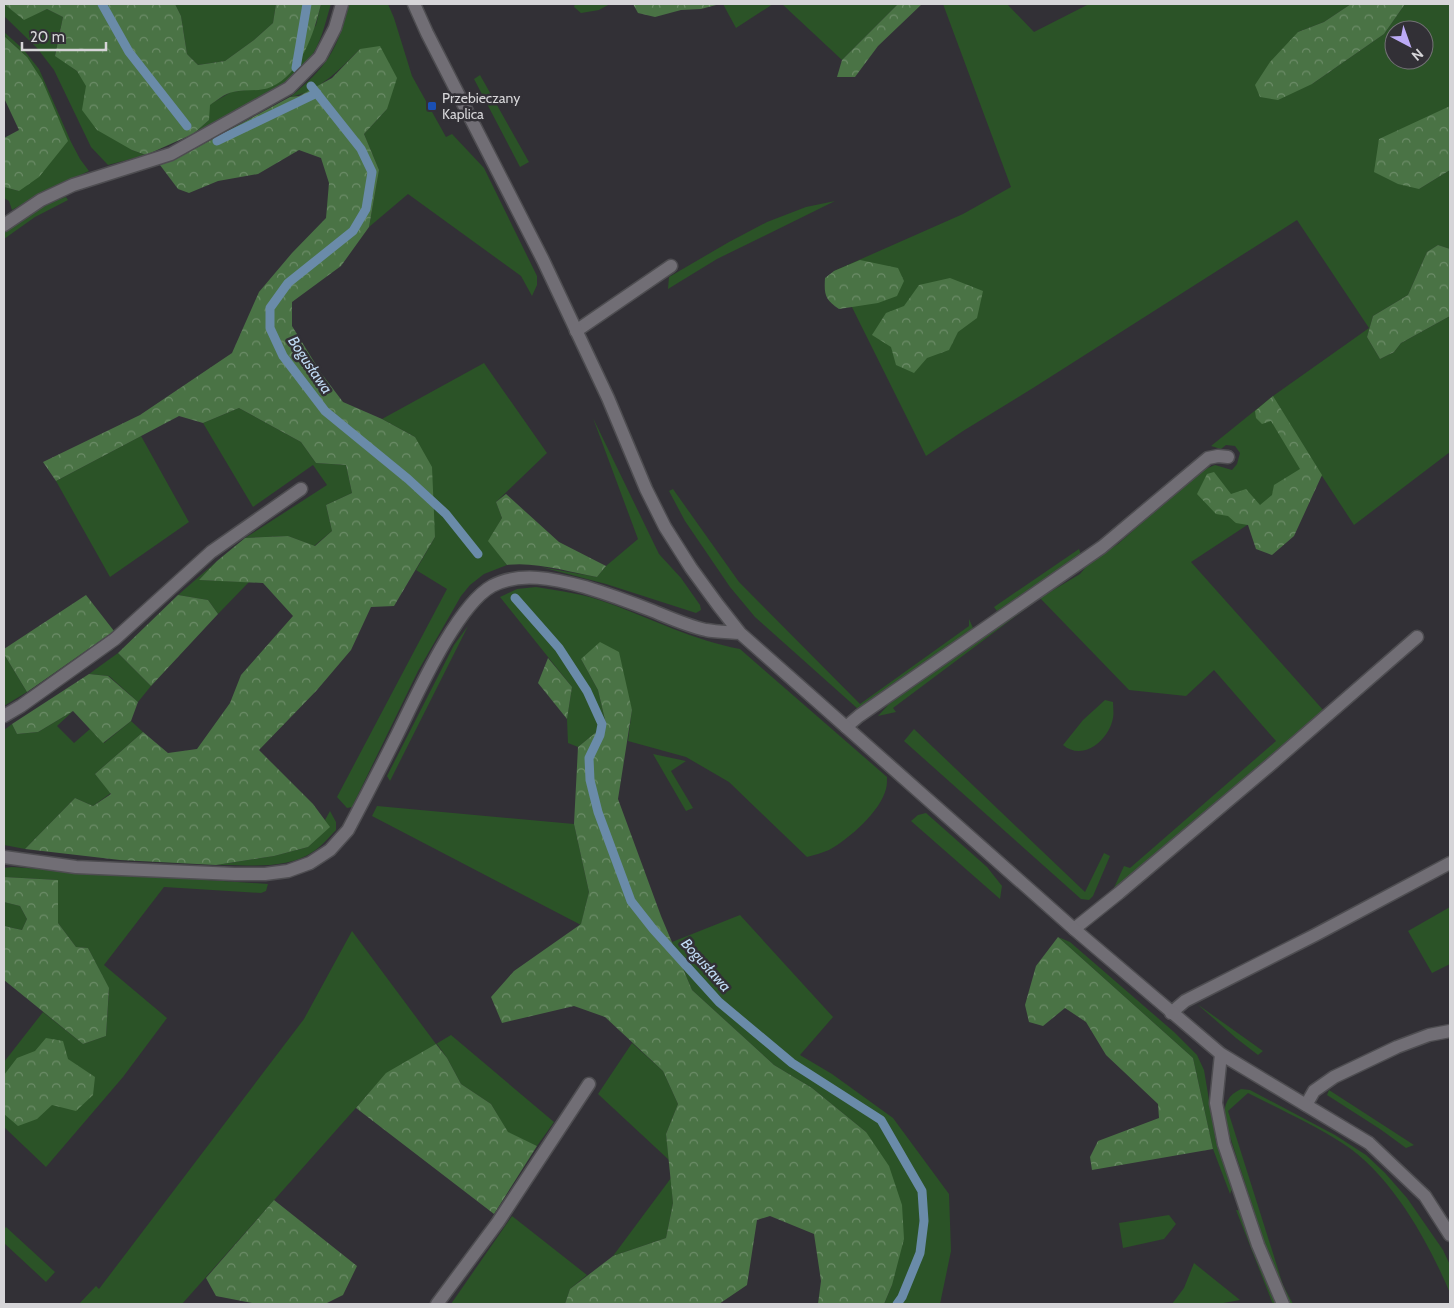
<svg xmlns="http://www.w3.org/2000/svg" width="1454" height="1308" viewBox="0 0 1454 1308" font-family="Cabin,sans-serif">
<defs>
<pattern id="forest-crowns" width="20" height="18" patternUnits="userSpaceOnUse" patternTransform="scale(1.25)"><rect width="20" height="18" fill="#4a7345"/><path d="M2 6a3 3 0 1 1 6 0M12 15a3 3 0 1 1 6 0" fill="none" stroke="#6c8c68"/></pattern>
</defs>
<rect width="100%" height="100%" fill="#323036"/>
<path fill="#2b5327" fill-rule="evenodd" d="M 4,4 L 24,19 L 47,9 L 63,17 L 55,55 L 77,71 L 132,150 L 146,155 L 108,165 L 91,147 L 54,70 L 37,48 L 4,16 Z
M 175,4 L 276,4 L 273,23 L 254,40 L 225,61 L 198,65 L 187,54 L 181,16 Z
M 321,4 L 331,4 C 325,23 321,45 308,61 C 284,91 227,115 193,134 L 209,120 L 209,105 L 231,92 L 270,87 L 316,25 Z
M 349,4 L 388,4 L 394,18 L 412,76 L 446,137 L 452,134 L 484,168 L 537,276 L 537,285 L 532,296 L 521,276 L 408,194 L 369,227 L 379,170 L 364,134 L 387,109 L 360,49 C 340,69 319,92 290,97 C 326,68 338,50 349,4 Z
M 575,4 L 610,4 L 599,10 L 581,13 L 574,7 Z
M 723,4 L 773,4 L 736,28 Z
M 782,4 L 898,4 L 842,60 Z
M 943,4 L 1007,4 L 1034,32 L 1089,4 L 1351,4 L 1324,22 L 1298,32 L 1312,84 L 1384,34 L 1405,4 L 1450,4 L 1450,106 L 1435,114 L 1419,189 L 1450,170 L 1450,249 L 1438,245 L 1427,252 L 1408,295 L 1373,316 L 1367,337 L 1380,359 L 1394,352 L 1401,343 L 1450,316 L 1450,452 L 1354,525 L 1322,476 L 1191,562 L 1324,711 L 1113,890 L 1124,866 L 1130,868 L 1276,741 L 1214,670 L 1186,696 L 1129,690 L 1040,598 L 893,708 L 896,712 L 878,716 L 889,704 L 1040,598 L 1080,574 L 1090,562 L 1118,544 L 1200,471 L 1215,465 L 1232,470 L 1237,464 L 1240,453 L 1235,446 L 1226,445 L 1221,449 L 1211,446 L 1273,396 L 1369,328 L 1297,220 L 1033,388 L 963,431 L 926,456 L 834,271 L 963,214 L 1011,187 ZM 1394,30 L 1424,30 L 1424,60 L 1394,60 Z
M 4,32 L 23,49 L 39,69 L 71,142 L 80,159 L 89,171 L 48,190 L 12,210 L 9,201 L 4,198 L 4,187 L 19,191 L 27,57 L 4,36 Z
M 480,75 L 529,162 L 520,167 L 474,79 Z
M 66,197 L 68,200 L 35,217 L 4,239 L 4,232 C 24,218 43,204 66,197 Z
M 835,201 L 717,259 L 668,289 L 669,277 L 729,242 L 767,222 L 806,207 Z
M 484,363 L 547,453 L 496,502 L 502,518 L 489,541 L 507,565 L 484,574 L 470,585 L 461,596 L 418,671 L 352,807 L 347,808 L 337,797 L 447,589 L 416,570 L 435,537 L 415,437 L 382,419 Z
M 239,408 L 301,442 L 316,463 L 346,465 L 352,493 L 326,505 L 332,531 L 314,546 L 288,536 L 245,538 L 327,485 L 313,465 L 253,507 L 203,423 Z
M 593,418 L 659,554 L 681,578 L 700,605 L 701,610 L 696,613 L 606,584 L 541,567 L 597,577 L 606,566 L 638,539 Z
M 141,436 L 189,522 L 110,577 L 56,481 Z
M 673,489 L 739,582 L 860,704 L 969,626 L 969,619 L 973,628 L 863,709 L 858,709 L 755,617 L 730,587 L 685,521 L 669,491 Z
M 1079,549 L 1081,555 L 997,611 L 994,607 Z
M 217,561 L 199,580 L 249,582 L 218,614 L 208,600 L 178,595 Z
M 536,587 C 561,591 585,594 608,603 C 653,619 692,640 740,649 L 887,777 C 887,781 887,785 886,789 C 880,812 849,839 829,850 C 822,853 814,855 807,857 L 729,782 L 686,757 L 628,741 L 632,709 L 581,659 L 598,690 L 606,724 L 578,747 L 568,743 L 567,719 L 572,687 L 500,597 L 517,589 Z
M 468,626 L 390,781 L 387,776 L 454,645 Z
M 118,653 L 151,686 L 138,702 L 109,676 L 89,674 Z
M 4,654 L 27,692 L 4,706 Z
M 1105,700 L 1113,702 C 1113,707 1114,713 1113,718 C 1109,740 1083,762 1063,745 L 1083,720 Z
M 73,711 L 57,726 L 74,743 L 90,729 L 104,743 L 131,721 L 143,732 L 95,774 L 111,793 L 93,806 L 75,798 L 25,849 L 4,845 L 4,730 L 12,724 L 17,734 L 38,732 Z
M 914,729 L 1085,892 L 1104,853 L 1110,856 L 1093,896 L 1089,900 L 1081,899 L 904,741 Z
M 653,754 L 686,761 L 671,771 L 693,808 L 686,811 Z
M 377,806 L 574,824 L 589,892 L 581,925 L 372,816 Z
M 330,811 L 336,822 L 336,830 C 329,837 322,846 314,851 C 286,871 248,864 216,865 L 274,856 L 308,847 L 329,827 L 325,820 Z
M 926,813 L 987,867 L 1002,886 L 1000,899 L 911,821 L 918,815 Z
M 12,867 L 268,884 L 266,891 L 261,893 L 164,887 L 104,965 L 167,1018 L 123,1077 L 46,1167 L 4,1127 L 4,1062 L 43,1012 L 83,1044 L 106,1036 L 109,989 L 88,948 L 76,947 L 58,923 L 58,880 L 4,877 L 4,868 Z
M 4,902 L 20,906 L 27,919 L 22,930 L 4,926 Z
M 1450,907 L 1450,964 L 1432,973 L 1408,931 Z
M 740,915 L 833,1017 L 800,1055 L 832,1074 L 893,1118 L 949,1194 L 951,1251 L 940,1304 L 884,1304 L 892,1285 L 866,1132 L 812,1088 L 774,1065 L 692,990 L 672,942 Z
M 352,931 L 436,1044 L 451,1035 L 554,1122 L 537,1146 L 508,1133 L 491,1104 L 461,1084 L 447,1058 L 437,1044 L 386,1074 L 182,1304 L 79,1304 L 96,1286 L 99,1289 L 304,1019 Z
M 1058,937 L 1070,942 L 1174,1032 L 1197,1055 L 1204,1070 L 1216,1142 L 1232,1189 L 1230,1194 L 1213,1149 L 1193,1058 Z
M 1197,1004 L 1263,1051 L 1258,1055 L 1236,1038 Z
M 632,1043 L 663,1071 L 678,1104 L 666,1134 L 669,1160 L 598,1094 Z
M 1241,1089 L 1250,1090 L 1335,1135 L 1366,1155 L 1385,1173 L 1407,1198 L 1443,1250 L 1450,1265 L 1450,1293 C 1428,1241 1391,1174 1342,1143 C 1312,1124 1279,1109 1248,1093 L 1228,1111 L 1283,1285 L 1293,1304 L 1289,1304 L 1269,1257 L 1224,1118 C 1224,1104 1228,1095 1241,1089 Z
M 1329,1090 L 1414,1145 L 1406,1148 L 1380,1129 L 1327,1095 Z
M 671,1178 L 673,1203 L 666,1238 L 613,1256 Z
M 1236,1210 L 1243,1211 L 1276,1304 L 1274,1304 L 1272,1302 Z
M 1169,1215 L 1176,1224 L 1164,1239 L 1123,1248 L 1119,1223 Z
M 512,1216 L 587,1275 L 570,1289 L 565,1304 L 451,1304 Z
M 6,1227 L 55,1272 L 46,1282 L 4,1243 L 4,1229 Z
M 1194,1263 L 1240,1300 L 1218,1304 L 1172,1304 L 1184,1288 Z"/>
<path fill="url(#forest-crowns)" d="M 4,4 L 175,4 L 181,16 L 187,54 L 198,65 L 225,61 L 254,40 L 273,23 L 276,4 L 321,4 C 314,33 301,74 271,87 C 260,92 245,89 233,92 C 225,93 216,101 210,105 L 209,120 L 193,134 L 146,155 L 132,150 L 97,130 L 82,110 L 86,86 L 77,71 L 55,56 L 63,17 L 47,9 L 24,20 Z
M 633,4 L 720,4 L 701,9 L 681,10 L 655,17 L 638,13 Z
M 898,4 L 922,4 L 878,46 L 855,77 L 837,77 L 842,60 Z
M 1351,4 L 1405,4 L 1384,34 L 1312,84 L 1278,100 L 1260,97 L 1255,85 L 1270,62 L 1298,32 L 1324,22 Z
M 4,36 L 27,57 L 42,80 L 68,141 L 39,177 L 19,191 L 4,187 L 4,138 L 19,130 L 4,98 Z
M 380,46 L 397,78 L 387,109 L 364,134 L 379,170 L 369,227 L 341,266 L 292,302 L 292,326 L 321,373 L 343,402 L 382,419 L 415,437 L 432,467 L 435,537 L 394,606 L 371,607 L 351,650 L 317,690 L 259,750 L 313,804 L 330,827 L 308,847 L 274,856 L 216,865 L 120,860 L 25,849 L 75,798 L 93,806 L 111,794 L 95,774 L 143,732 L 168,753 L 197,749 L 230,703 L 241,675 L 293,616 L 263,583 L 199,580 L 217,561 L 245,538 L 288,536 L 315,546 L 332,531 L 326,505 L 352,493 L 346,465 L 316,463 L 301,442 L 239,408 L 203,423 L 179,416 L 56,481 L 43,462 L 140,415 L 232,353 L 259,292 L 292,253 L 326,218 L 329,183 L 321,158 L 299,150 L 258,174 L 218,181 L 189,193 L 178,189 L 160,165 L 174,160 L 290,97 L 299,96 L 332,78 L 360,49 Z
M 1450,106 L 1450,170 L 1419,189 L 1398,184 L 1374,172 L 1379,139 Z
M 1438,245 L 1450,249 L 1450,316 L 1401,343 L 1394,352 L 1380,359 L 1367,337 L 1373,316 L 1408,295 L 1427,252 Z
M 860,260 L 898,268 L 904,281 L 897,296 L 878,303 L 839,309 C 825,299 824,295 825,278 L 834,271 Z
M 950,278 L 983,291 L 977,318 L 958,332 L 949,350 L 927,358 L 914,373 L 896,365 L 891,347 L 872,335 L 886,313 L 904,306 L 919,285 Z
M 1273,396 L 1322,475 L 1294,536 L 1272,555 L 1256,549 L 1248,525 L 1236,523 L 1228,516 L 1216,514 L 1197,494 L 1207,474 L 1214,472 L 1231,494 L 1246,489 L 1260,505 L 1272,495 L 1274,485 L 1300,469 L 1271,421 L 1262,424 L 1256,418 L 1255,411 Z
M 506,494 L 559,542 L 606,566 L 597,577 C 570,572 534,561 507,565 L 488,541 L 502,518 L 496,502 Z
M 86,595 L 114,631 L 27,692 L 4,654 L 4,649 Z
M 178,595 L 208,600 L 218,614 L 151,686 L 118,653 Z
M 600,642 L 619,652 L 632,710 L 618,799 L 661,916 L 692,990 L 774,1065 L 812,1088 L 866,1132 L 889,1166 L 902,1205 L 904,1239 L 892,1285 L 884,1304 L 818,1304 L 821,1281 L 814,1234 L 770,1216 L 757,1220 L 747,1285 L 719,1304 L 565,1304 L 570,1289 L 613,1256 L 666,1238 L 673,1203 L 666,1134 L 678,1104 L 663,1071 L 605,1017 L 574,1006 L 502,1023 L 491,997 L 514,971 L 581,924 L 589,892 L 574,824 L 578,747 L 606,724 L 598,690 L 581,659 Z
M 548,658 L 572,687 L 567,719 L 538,683 Z
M 89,674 L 108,676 L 138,702 L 131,721 L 103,743 L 73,711 L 38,732 L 17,734 L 12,724 Z
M 4,877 L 58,880 L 58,923 L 76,947 L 88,948 L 109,988 L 106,1036 L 83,1044 L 4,980 L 4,926 L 22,930 L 27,919 L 20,906 L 4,902 Z
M 1058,937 L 1193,1058 L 1213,1149 L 1092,1170 L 1090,1157 L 1098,1141 L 1159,1118 L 1158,1104 L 1106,1055 L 1086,1022 L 1065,1008 L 1043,1026 L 1029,1022 L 1025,1005 L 1036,966 Z
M 46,1038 L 63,1041 L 68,1059 L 95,1077 L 93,1095 L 76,1111 L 52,1105 L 37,1119 L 18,1126 L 4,1114 L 4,1075 L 17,1058 L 35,1051 Z
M 436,1044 L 447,1058 L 461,1084 L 491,1104 L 508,1132 L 537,1146 L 494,1214 L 356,1108 L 386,1073 Z
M 274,1200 L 357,1266 L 343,1295 L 325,1304 L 257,1304 L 216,1296 L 206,1278 Z"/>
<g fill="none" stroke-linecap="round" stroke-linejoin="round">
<path stroke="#6a8ba9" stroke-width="9" d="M 102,4 L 129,52 L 187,126
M 296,68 L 307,4
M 311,86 L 361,149 L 372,172 L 366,209 L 353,231 L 288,283 L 270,308 L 270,328 L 283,356 L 325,411 L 408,479 L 446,514 L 478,554
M 217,141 L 317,93
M 515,598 L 559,648 L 587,691 L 602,724 L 600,735 L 589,758 L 590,780 L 598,812 L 631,901 L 653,929 L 719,1002 L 792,1063 L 881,1120 L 922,1191 L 924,1221 L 920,1253 L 902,1297 L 897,1304"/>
<defs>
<path id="service" d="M 576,331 L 671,266
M 4,716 L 21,706 L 115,639 L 211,552 L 301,489
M 846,727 L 859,716 L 1102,547 L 1208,458 L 1218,456 L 1228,457
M 1074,929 L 1119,893 L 1269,766 L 1417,637
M 1171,1013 L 1185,1001 L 1315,935 L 1450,863
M 1306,1105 L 1314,1091 L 1334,1077 L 1397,1047 L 1429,1035 L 1450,1031
M 437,1304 L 498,1222 L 589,1084"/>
<path id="minor" d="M 414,4 L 427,33 L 543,260 L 608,398 L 646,489 L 665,527 L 691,568 L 718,605 L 740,633 L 1074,929 L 1221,1054 L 1369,1143 L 1425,1196 L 1450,1235
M 4,225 L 41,200 L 73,185 L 171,154 L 289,88 L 320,57 L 335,28 L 342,4
M 4,857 L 76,867 L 235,874 L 265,874 L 288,871 L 310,863 L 330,850 L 348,830 C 365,798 381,767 397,735 C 416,697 456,606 492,586 C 520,571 555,579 585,587 C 608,594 630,602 653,611 C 670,618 688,626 706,630 C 717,632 729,632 740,633
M 1221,1054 L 1216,1103 L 1224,1144 L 1258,1245 L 1283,1304"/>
</defs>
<use href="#service" stroke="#4e4d51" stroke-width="15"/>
<use href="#minor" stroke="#4e4d51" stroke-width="15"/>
<use href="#service" stroke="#716e75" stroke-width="12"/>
<use href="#minor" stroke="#716e75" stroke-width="12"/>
</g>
<rect fill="#1a4fb4" stroke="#323036" stroke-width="2" x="427" y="101" width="10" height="10" rx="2.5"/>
<g text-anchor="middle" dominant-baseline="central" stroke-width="5" stroke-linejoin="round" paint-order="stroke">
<g font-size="14" fill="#d6d5d8" stroke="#323036" text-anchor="start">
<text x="442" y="98">Przebieczany<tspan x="442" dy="16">Kaplica</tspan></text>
</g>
<g font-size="15" font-style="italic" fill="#c0dbf5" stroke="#323036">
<text transform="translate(310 365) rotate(56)">Bogusława</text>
<text transform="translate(706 965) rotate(48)">Bogusława</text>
</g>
</g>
<rect width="1454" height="1308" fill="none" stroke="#d6d5d8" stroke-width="10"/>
<g transform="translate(1409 45) rotate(139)"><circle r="24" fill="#323036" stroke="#747277"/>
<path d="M0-4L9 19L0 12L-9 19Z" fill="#bcaaf6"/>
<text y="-8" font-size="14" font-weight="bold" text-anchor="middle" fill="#d6d5d8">N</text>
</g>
<path d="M22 42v8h84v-8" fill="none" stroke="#d6d5d8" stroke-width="2.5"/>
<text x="30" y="42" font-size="15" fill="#d6d5d8" stroke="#323036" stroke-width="4" paint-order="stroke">20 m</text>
</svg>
